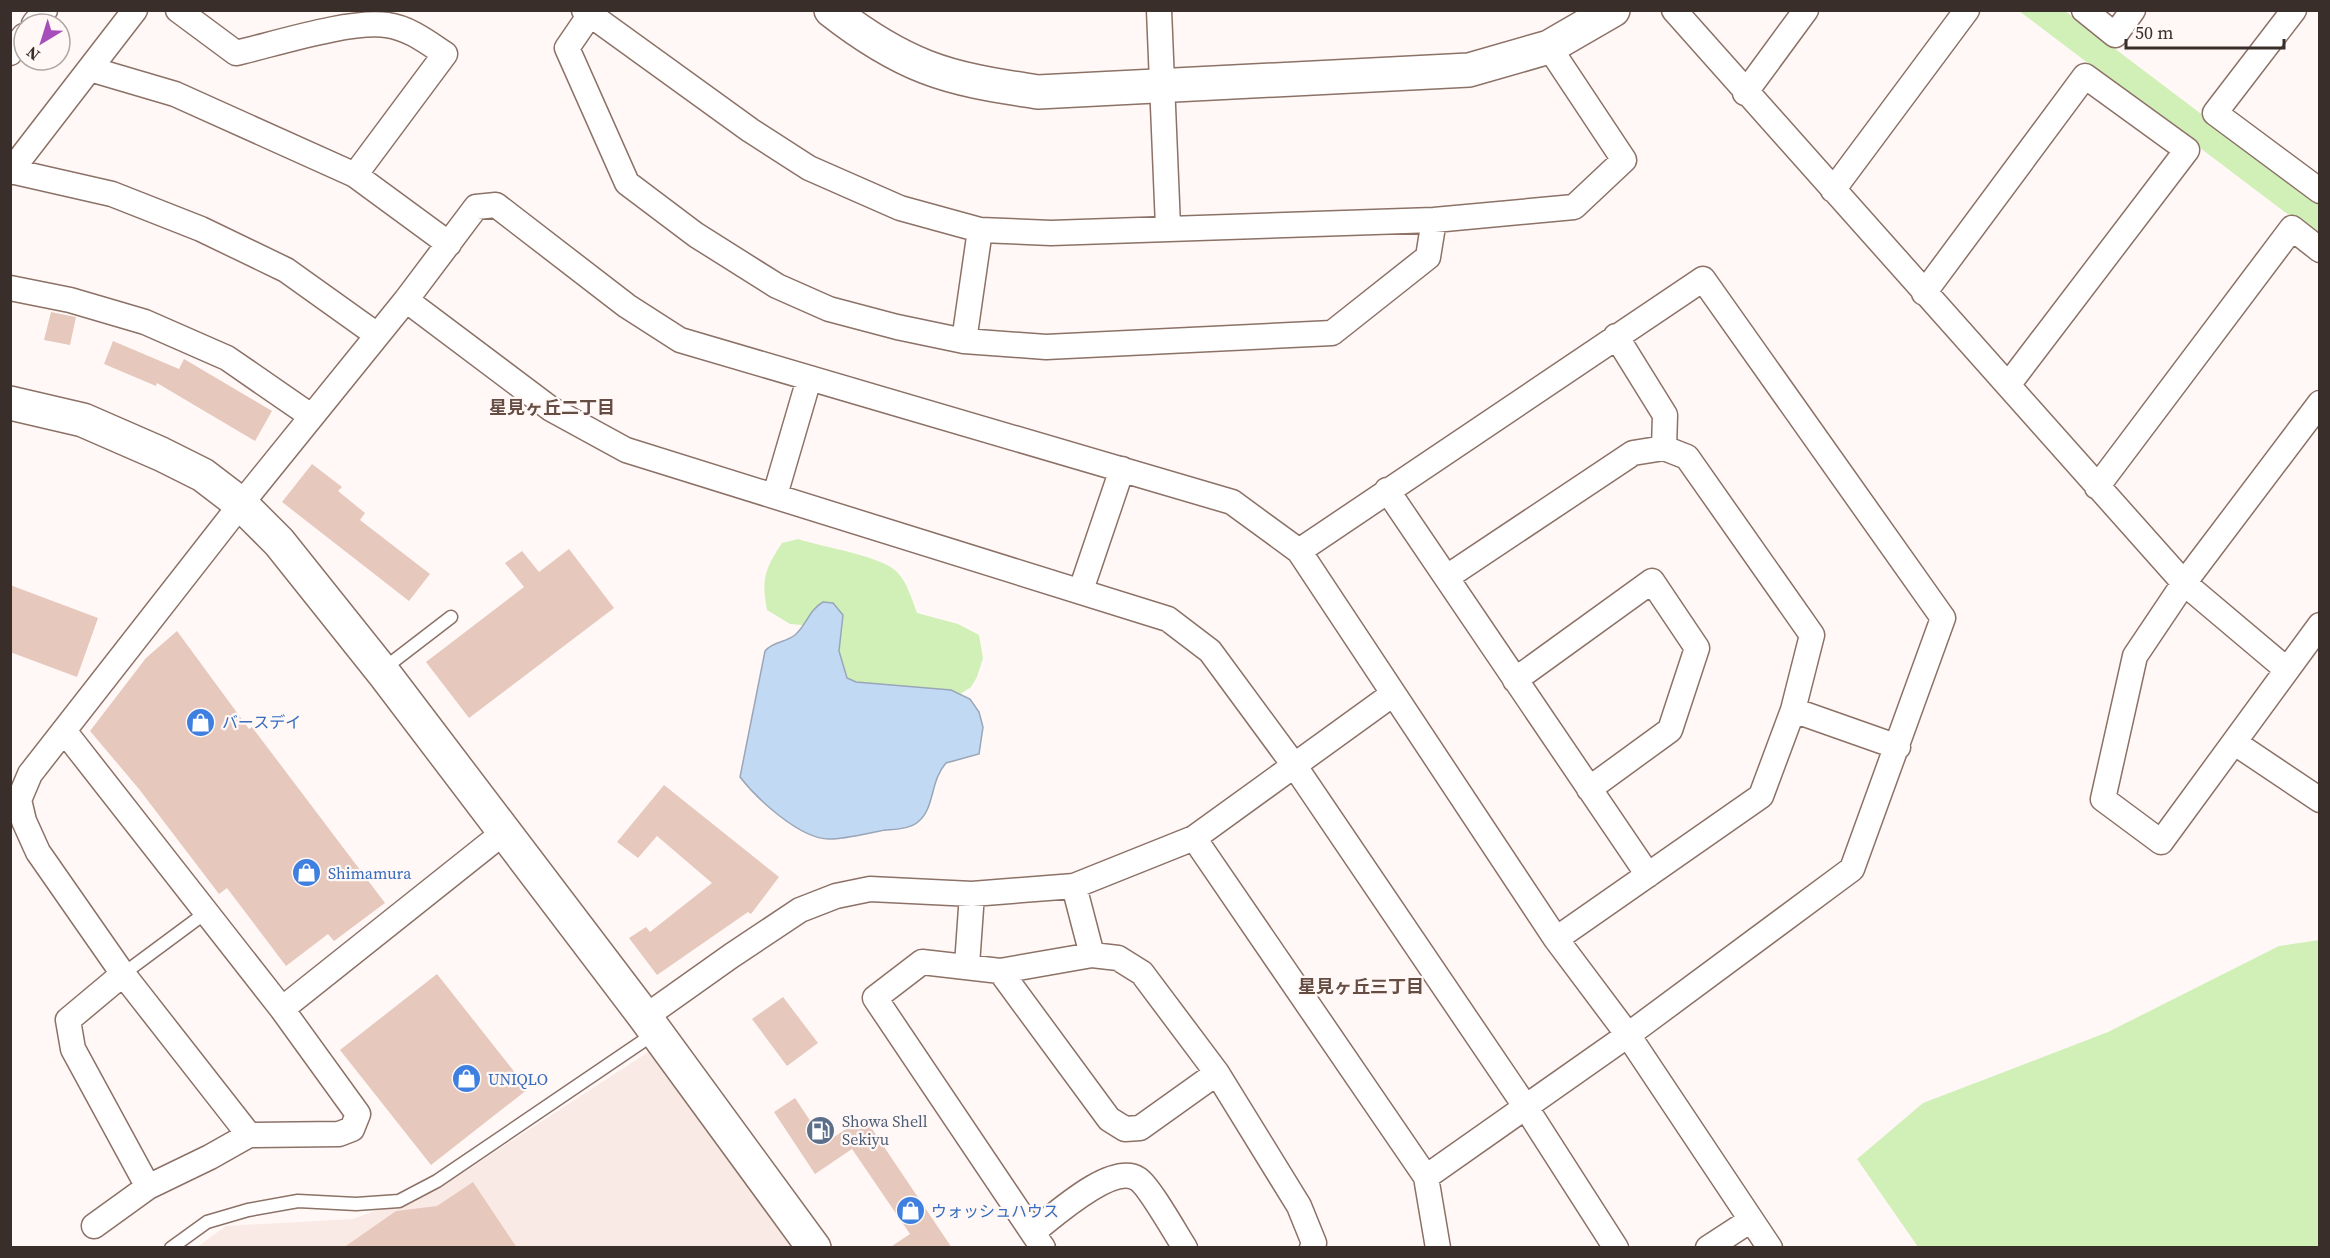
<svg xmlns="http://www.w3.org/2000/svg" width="2330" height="1258" viewBox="0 0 2330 1258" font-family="'Source Serif 4','Noto Sans JP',serif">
<rect width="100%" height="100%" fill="#fff8f6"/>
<path fill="#faeae5" d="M 656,1047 L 795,1248 L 196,1248 L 226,1226 L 353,1219 L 444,1185 Z"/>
<path fill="#d1f0b8" d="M 2019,11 L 2065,11 L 2319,203 L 2319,238 Z
M 798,539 C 822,547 878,555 896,571 C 907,581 912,600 917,613 L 958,624 L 979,635 L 983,658 L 977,677 L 971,687 L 953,699 L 875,694 L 837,674 L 826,627 L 790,624 L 767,610 C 761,579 765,569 782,543 Z
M 2319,940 L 2319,1247 L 1918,1247 L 1857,1159 L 1923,1103 L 2108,1032 L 2279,946 Z"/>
<path fill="#c2d9f3" stroke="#99a6b7" stroke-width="1.5" d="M 823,602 L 833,603 L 843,615 L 839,651 L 847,678 L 856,682 L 951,690 L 970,699 L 979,712 L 983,727 L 979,754 L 946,763 C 930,781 935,807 919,821 C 910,830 892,829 880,831 C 864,834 846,839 829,839 C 800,839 757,799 740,777 L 765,651 C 773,641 785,643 795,635 C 806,626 809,610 823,602 Z"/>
<path fill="#e6c8bd" d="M 51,312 L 76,317 L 70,345 L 44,340 Z
M 113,341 L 179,369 L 184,359 L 272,411 L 255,441 L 157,383 L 156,386 L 104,364 Z
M 312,464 L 342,487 L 338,491 L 365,513 L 360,520 L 430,574 L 409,601 L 282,502 Z
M 569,549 L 614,608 L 469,718 L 426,662 L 524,587 L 505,563 L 522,551 L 539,572 Z
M 10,585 L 98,618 L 77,677 L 10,652 Z
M 177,631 L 249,729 L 252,727 L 385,903 L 334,941 L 328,934 L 286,966 L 227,888 L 219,894 L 139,789 L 90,731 L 146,658 Z
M 664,785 L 779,877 L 751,914 L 748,912 L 657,975 L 629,938 L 646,927 L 650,932 L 712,883 L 657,836 L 638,858 L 617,842 Z
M 437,974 L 528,1089 L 431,1165 L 340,1050 Z
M 783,997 L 818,1043 L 787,1066 L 752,1019 Z
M 795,1098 L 825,1143 L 864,1117 L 952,1248 L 889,1248 L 910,1234 L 852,1149 L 815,1174 L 774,1112 Z
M 473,1182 L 517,1248 L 343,1248 L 396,1211 L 437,1206 Z"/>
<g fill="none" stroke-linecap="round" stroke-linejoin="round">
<defs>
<path id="lane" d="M 382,670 L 451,617
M 123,974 L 208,911
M 171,1248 L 207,1222 L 248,1210 L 298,1201 L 356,1204 L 399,1201 L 437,1181 L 655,1033"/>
<path id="street" d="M 178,10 L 236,53 C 275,44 349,20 387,25 C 409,28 427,42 445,54 L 355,175
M 584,10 L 750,130 L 809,168 L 900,208 L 980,230 L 1051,233 L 1434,220 L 1574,207 L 1624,160 L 1549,47
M 593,10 L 567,48 L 627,183 L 696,235 L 777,286 L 829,309 L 897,327 L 964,341 L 1046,347 L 1332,333 L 1428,257 L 1434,220
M 1159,10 L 1168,227
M 1674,10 L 2184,583 L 2286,669
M 2084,10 L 2115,35 L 2133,10
M 2294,10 L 2215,113 L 2320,191
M 34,24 L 45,10
M 10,53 L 24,36
M 90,69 L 175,94 L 355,175 L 449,244
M 1745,93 L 1806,10
M 11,171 L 112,194 L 201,229 L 286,270 L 377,335
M 10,172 L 135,10
M 1833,190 L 1967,10
M 10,288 L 70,300 L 145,322 L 227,358 L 311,416
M 1924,293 L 2085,76 L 2187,150 L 2008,385
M 406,300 L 551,409 L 626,450 L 1168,619 L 1210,651 L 1294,765 L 1525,1106 L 1616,1248
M 1616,336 L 1665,415 L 1664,448
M 964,341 L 980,230
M 2320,403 L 2184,583 L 2135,656 L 2103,799 L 2161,842 L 2320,625
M 2097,487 L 2292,228 L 2320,250
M 1387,490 L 1648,875
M 775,495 L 809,379
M 1299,551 L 1703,279 L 1943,618 L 1852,869 L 1628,1035 L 1426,1177
M 1447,577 L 1633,453 L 1664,448 L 1687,457 L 1812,635 L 1793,710 L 1761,796 L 1556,939
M 1081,590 L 1122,469
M 1515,680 L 1652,581 L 1697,648 L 1670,730 L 1589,789
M 1793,710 L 1898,747
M 65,732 L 282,1009
M 2235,743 L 2320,800
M 1194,838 L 1426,1177 L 1438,1248
M 1074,886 L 1092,955
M 967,965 L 972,894
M 1000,971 L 1109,1119 L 1125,1129 L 1140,1128 L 1217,1073
M 123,974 L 68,1020 L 73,1049 L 148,1187
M 645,1017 L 731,956 L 800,910 L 836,896 L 870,889 L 972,894 L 1074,886 L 1194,838 L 1393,694
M 249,1135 L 123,974 L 38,852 L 24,821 L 19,800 L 30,774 L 241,504 L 406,300 L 476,207 L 496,205 L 627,306 L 680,340 L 1232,502 L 1299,551 L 1556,939 L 1628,1035 L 1770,1248
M 94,1226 L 148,1187 L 210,1157 L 249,1135 L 339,1134 L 352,1129 L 358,1114 L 282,1009 L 503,833
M 1033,1232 C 1054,1216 1112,1162 1138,1179 C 1149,1186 1176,1234 1185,1248
M 1043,1248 L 875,998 L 922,962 L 1000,971 L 1092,955 L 1118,958 L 1142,973 L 1217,1073 L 1299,1206 L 1314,1243 L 1312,1248
M 1708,1248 L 1751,1220"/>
<path id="secondary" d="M 831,10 C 859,32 893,54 926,67 C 962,81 1000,86 1038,92 L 1469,70 L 1549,47 L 1613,10
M 10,403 L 83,420 L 161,454 L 203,475 L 241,504 L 279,542 L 386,676 L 645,1017 L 814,1248"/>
</defs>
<use href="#lane" stroke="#8c7167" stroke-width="15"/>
<use href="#street" stroke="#8c7167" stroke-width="27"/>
<use href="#secondary" stroke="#8c7167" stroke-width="36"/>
<use href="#lane" stroke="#fff" stroke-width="12"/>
<use href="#street" stroke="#fff" stroke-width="24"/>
<use href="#secondary" stroke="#fff" stroke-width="33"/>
</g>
<defs>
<symbol id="shop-disc" viewBox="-11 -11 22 22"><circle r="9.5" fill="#3f7fe0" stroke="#fff8f6"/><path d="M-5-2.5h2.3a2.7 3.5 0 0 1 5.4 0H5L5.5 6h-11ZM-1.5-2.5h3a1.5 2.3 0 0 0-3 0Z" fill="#fff"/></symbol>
<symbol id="fuel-disc" viewBox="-11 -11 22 22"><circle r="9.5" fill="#5c6f8a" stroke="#fff8f6"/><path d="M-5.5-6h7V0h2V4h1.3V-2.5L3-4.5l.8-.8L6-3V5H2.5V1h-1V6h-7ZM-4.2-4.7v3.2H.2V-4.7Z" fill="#fff"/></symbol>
</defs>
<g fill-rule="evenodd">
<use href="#shop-disc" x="184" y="706" width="33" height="33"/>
<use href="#shop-disc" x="290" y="856" width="33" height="33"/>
<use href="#shop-disc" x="450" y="1062" width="33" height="33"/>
<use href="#fuel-disc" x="804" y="1114" width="33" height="33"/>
<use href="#shop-disc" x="894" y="1194" width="33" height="33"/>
</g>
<g text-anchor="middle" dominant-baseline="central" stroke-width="4.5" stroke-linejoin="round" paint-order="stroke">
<g font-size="16" fill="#366cbe" stroke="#fff8f6" text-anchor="start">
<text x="222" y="722">バースデイ</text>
<text x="328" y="873">Shimamura</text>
<text x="488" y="1079">UNIQLO</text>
<text x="931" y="1211">ウォッシュハウス</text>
</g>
<g font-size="16" fill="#4e5e75" stroke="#fff8f6" text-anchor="start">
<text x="842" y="1121">Showa Shell<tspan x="842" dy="18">Sekiyu</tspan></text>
</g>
<g font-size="18" font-weight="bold" fill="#664d44" stroke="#fff8f6">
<text x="552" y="407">星見ヶ丘二丁目</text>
<text x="1361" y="986">星見ヶ丘三丁目</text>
</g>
</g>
<rect width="2330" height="1258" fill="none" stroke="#3a2e2a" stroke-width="24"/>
<g transform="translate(42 42) rotate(218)"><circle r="28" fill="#fff8f6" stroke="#b0a7a4" stroke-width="1.5"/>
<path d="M0-4.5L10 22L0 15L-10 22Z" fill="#a64ebb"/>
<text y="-9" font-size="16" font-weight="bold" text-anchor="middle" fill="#3a2e2a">N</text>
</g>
<path d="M2126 39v9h158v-9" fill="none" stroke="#3a2e2a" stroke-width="3"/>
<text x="2135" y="39" font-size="18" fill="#3a2e2a" stroke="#fff8f6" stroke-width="4.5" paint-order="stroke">50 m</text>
</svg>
